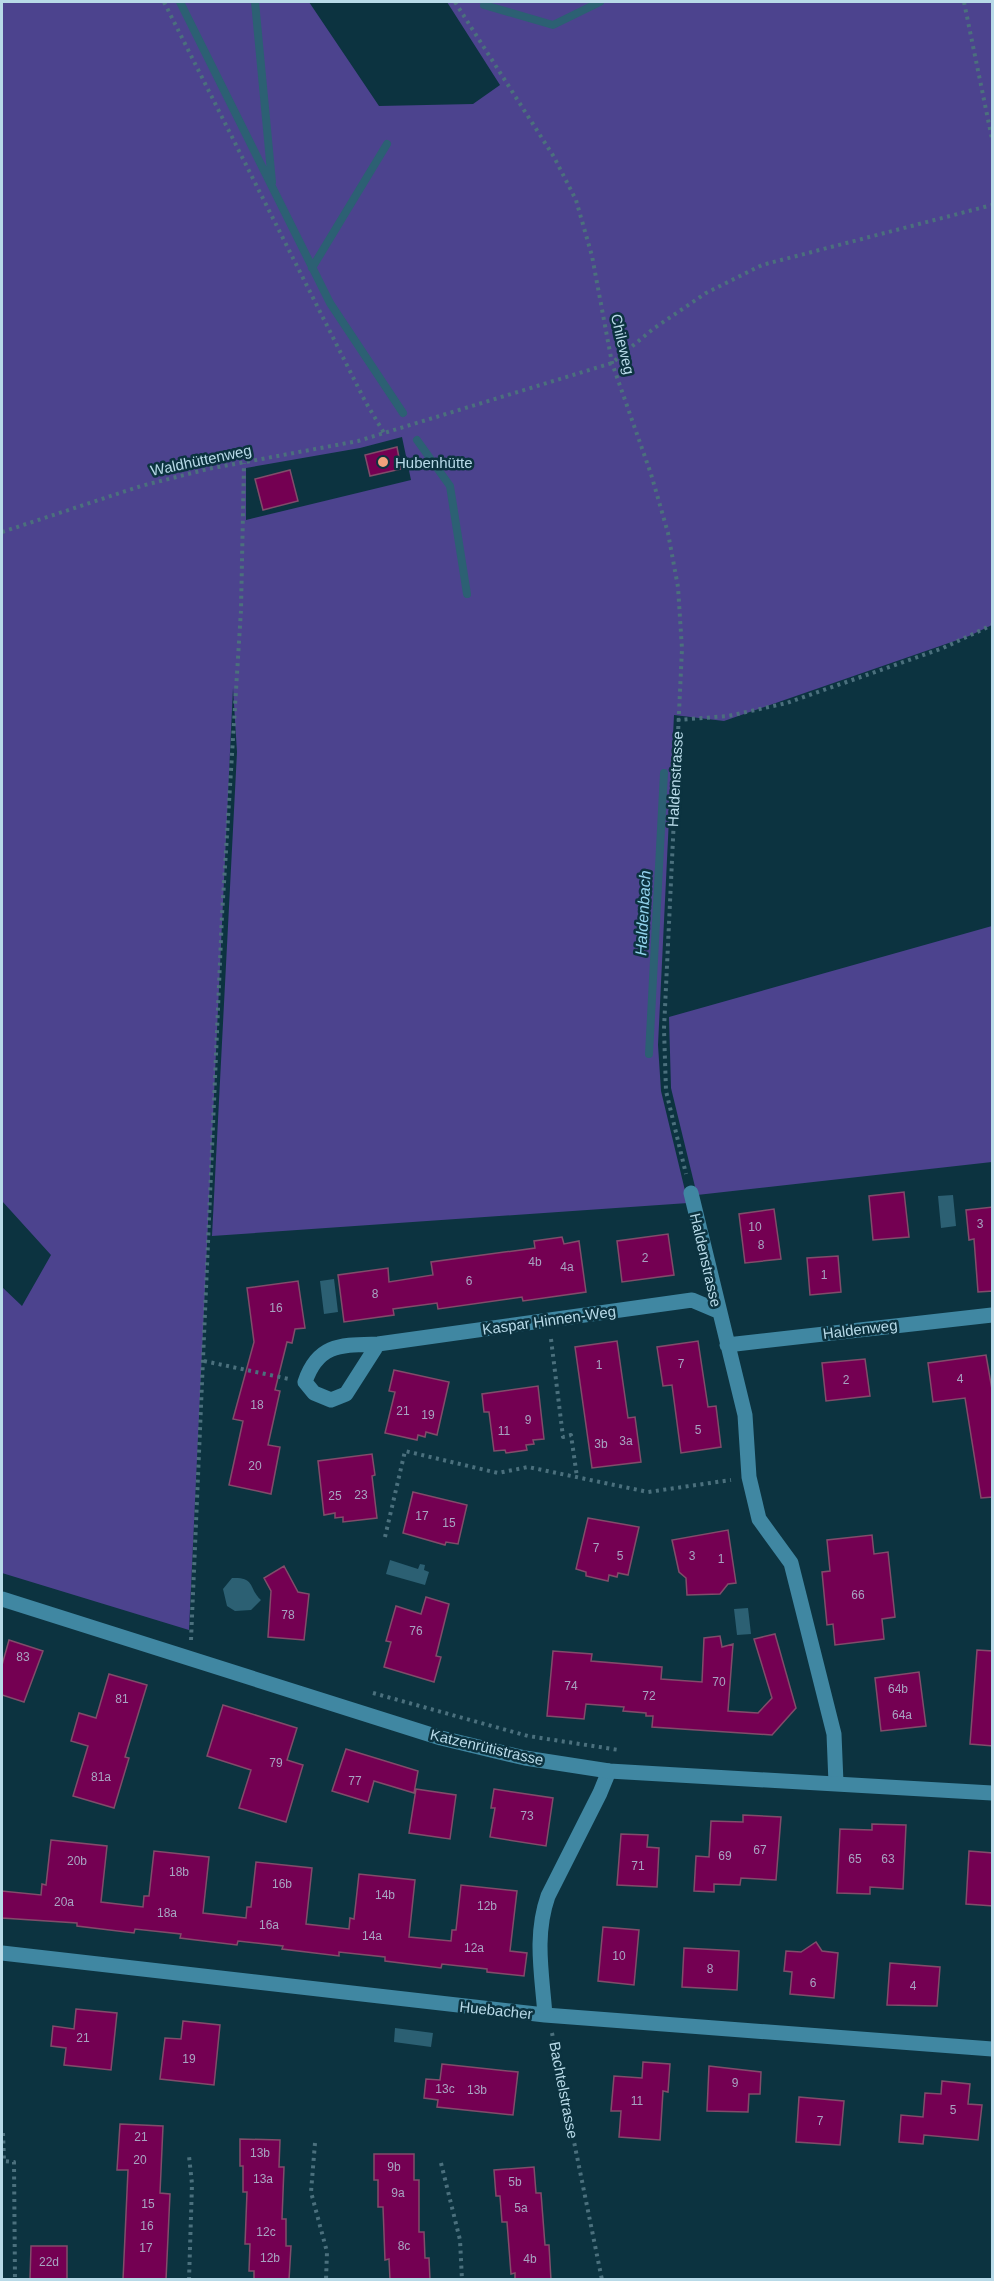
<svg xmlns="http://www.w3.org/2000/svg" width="994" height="2281" viewBox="0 0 994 2281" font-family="Arial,sans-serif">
<rect width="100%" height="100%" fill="#0c3340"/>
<path fill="#4c438e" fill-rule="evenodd" d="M 2,2 L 309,2 L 379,106 L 473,104 L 500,85 L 447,2 L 992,2 L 992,625 L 969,636 L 724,721 L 674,715 L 658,1045 L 661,1091 L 688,1203 L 212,1236 L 237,752 L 233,688 L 189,1630 L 2,1573 L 2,1287 L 22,1306 L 51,1255 L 2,1201 ZM 402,437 L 411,480 L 246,520 L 246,468 L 360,448 Z
M 992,926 L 992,1162 L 697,1195 L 671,1088 L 669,1017 Z"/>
<path fill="#2c6073" d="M 953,1195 L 956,1226 L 941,1228 L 938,1196 Z
M 334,1279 L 338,1312 L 324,1314 L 320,1281 Z
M 390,1560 L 418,1569 L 420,1564 L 425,1565 L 424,1570 L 429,1572 L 425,1585 L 386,1574 Z
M 232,1578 C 256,1577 248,1588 261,1600 L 251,1610 L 235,1611 L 227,1606 L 223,1589 Z
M 748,1608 L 751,1634 L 737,1635 L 734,1609 Z
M 395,2028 L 433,2033 L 431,2047 L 394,2042 Z"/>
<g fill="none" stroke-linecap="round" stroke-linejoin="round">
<path stroke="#2c6073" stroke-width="8" d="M 180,2 L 330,303 L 403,413
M 255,2 L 272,182
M 484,5 L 553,25 L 600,2
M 312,268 L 387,144
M 417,440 L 450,486 L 467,594
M 649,1054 L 664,773"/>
</g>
<path fill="#740052" stroke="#814c6a" stroke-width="1.5" d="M 397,447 L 401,469 L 370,476 L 365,455 Z
M 290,470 L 298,501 L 263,510 L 255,479 Z
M 904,1192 L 909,1237 L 873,1240 L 869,1196 Z
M 993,1207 L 993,1291 L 978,1292 L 974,1239 L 969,1240 L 966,1210 Z
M 774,1209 L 781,1259 L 745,1263 L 739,1214 Z
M 668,1234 L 674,1275 L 622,1282 L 617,1241 Z
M 562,1237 L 564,1244 L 579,1241 L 586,1292 L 523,1301 L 522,1297 L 438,1309 L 437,1303 L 393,1309 L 394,1315 L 344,1322 L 338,1275 L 388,1268 L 389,1282 L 433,1275 L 431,1262 L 535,1248 L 534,1241 Z
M 838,1256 L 841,1292 L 810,1295 L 807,1258 Z
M 298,1281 L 305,1328 L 295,1329 L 292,1343 L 287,1342 L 275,1390 L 280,1391 L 268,1445 L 280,1447 L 271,1494 L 229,1485 L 243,1421 L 233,1419 L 254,1342 L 247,1288 Z
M 617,1341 L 628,1418 L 635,1417 L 641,1462 L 592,1468 L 575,1347 Z
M 698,1341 L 708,1407 L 716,1406 L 721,1447 L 681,1453 L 672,1385 L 663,1386 L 657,1347 Z
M 986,1355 L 993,1395 L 993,1497 L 981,1498 L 965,1398 L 933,1402 L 928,1363 Z
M 865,1359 L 870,1396 L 826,1401 L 822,1363 Z
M 394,1370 L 449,1382 L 437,1435 L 426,1432 L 425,1437 L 418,1435 L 417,1440 L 385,1433 L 395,1392 L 389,1391 Z
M 538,1386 L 544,1439 L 533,1440 L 534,1444 L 526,1445 L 527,1450 L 506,1453 L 505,1450 L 494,1451 L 489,1412 L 484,1412 L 482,1394 Z
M 372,1454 L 375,1475 L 372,1476 L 377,1518 L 343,1522 L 343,1517 L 335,1518 L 335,1513 L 324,1515 L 318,1461 Z
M 413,1492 L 467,1505 L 458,1544 L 446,1542 L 445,1545 L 403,1533 Z
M 588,1518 L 639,1527 L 628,1575 L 618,1573 L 617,1577 L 609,1575 L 608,1581 L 586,1576 L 586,1572 L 576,1569 Z
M 728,1530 L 736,1583 L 728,1584 L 720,1594 L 687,1595 L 686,1578 L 679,1572 L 672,1540 Z
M 872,1535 L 874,1554 L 888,1552 L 895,1617 L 882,1619 L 884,1639 L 835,1645 L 833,1624 L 827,1625 L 822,1572 L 830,1571 L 827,1540 Z
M 284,1566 L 298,1592 L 309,1594 L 304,1640 L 268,1637 L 271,1591 L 264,1578 Z
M 426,1597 L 449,1604 L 436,1656 L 441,1657 L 434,1682 L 384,1667 L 391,1642 L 386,1641 L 396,1606 L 421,1614 Z
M 775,1634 L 796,1708 L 772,1735 L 652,1727 L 653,1716 L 646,1716 L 646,1713 L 623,1711 L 624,1707 L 586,1704 L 584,1719 L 547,1716 L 553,1651 L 592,1654 L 591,1661 L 662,1667 L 661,1679 L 702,1682 L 704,1638 L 720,1636 L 722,1647 L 733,1644 L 728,1711 L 758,1713 L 772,1698 L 754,1639 Z
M 9,1640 L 43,1651 L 24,1702 L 2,1695 L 2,1665 Z
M 977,1650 L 993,1651 L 993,1746 L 970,1744 Z
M 919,1672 L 926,1726 L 881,1731 L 875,1678 Z
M 109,1674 L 147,1685 L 125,1757 L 129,1758 L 114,1808 L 73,1796 L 88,1746 L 71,1741 L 79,1713 L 96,1718 Z
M 223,1705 L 297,1728 L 287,1760 L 303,1765 L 286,1822 L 239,1808 L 251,1770 L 207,1756 Z
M 346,1749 L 418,1771 L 414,1793 L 374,1781 L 368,1802 L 332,1791 Z
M 416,1789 L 456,1795 L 450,1839 L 409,1833 Z
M 494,1789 L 553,1798 L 546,1846 L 490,1837 L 495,1808 L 491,1808 Z
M 743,1815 L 781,1817 L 776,1880 L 741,1878 L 740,1885 L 714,1884 L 714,1892 L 694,1891 L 696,1856 L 709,1857 L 711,1821 L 743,1822 Z
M 872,1824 L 906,1825 L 903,1889 L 870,1887 L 870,1894 L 837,1893 L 840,1829 L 872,1830 Z
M 621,1834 L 648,1835 L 647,1847 L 659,1848 L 657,1887 L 617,1885 Z
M 51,1840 L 107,1846 L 101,1902 L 143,1907 L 144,1896 L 149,1896 L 154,1851 L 209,1857 L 203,1913 L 246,1918 L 247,1907 L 251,1907 L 256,1862 L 312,1868 L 306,1924 L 349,1929 L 350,1918 L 354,1919 L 359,1874 L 415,1880 L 409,1937 L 451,1941 L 452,1930 L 456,1930 L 461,1885 L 517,1891 L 510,1951 L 527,1953 L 524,1976 L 487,1972 L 487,1969 L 442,1964 L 441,1968 L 385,1961 L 385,1957 L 339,1952 L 339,1956 L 282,1949 L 283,1946 L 238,1941 L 237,1945 L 180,1938 L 181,1934 L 135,1929 L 134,1933 L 77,1926 L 77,1923 L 2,1918 L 2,1891 L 41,1895 L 42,1884 L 46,1885 Z
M 969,1851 L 993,1853 L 993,1906 L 966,1904 Z
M 603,1927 L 639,1930 L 634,1985 L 598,1981 Z
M 816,1942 L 822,1951 L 838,1953 L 834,1998 L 790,1994 L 792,1972 L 784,1971 L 786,1951 L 801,1952 Z
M 684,1948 L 739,1951 L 737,1990 L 682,1987 Z
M 890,1963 L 940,1967 L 937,2006 L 887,2005 Z
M 76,2009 L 117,2013 L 111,2070 L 64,2065 L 66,2048 L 51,2046 L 53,2026 L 74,2029 Z
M 183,2021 L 220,2025 L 214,2085 L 160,2079 L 165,2038 L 181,2039 Z
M 643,2062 L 670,2064 L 668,2092 L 663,2091 L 660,2140 L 619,2137 L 621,2111 L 611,2111 L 614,2076 L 642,2078 Z
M 442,2064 L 518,2072 L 513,2115 L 437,2107 L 438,2100 L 424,2098 L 426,2079 L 440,2080 Z
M 709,2066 L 761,2072 L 760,2094 L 749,2094 L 748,2112 L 707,2111 Z
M 942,2081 L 970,2084 L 968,2104 L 982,2105 L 978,2140 L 924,2135 L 923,2144 L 899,2142 L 901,2115 L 923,2117 L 925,2093 L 941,2094 Z
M 799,2097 L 844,2101 L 840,2145 L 796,2142 Z
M 120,2124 L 163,2126 L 160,2193 L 170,2194 L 166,2280 L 123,2280 L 128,2170 L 117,2170 Z
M 240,2139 L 280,2140 L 279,2167 L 284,2167 L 282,2219 L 286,2219 L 286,2246 L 291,2246 L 289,2280 L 254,2280 L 254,2271 L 249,2271 L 250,2244 L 245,2244 L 247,2192 L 243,2192 L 243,2166 L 240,2166 Z
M 374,2154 L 414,2154 L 414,2180 L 419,2180 L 419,2232 L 424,2232 L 425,2258 L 429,2258 L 430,2280 L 390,2280 L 389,2259 L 385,2260 L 383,2207 L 378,2207 L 378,2180 L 374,2180 Z
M 534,2167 L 536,2193 L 541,2193 L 545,2245 L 549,2245 L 551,2280 L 515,2280 L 515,2273 L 511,2274 L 507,2222 L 502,2222 L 500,2196 L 496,2196 L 494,2170 Z
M 31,2246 L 67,2246 L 67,2279 L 30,2279 Z"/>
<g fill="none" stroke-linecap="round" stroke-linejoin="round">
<path stroke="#4b707d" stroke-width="4" stroke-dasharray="3 4.5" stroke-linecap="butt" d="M 164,2 L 365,401 L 384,433
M 455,2 L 554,157 L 576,200 L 592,256 L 612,363 L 651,474 L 668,533 L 678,587 L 682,649 L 664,1029 L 666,1091 L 686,1174
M 964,2 L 992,139
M 2,532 L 141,486 L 208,469 L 358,441 L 612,363 L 653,329 L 706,293 L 762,265 L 992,205
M 677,720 L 728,716 L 787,703 L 943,648 L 992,625
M 551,1339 L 563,1437 L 571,1435 L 577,1477
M 204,1361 L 289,1379
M 385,1537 L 405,1451 L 498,1473 L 528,1467 L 648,1492 L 731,1480
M 191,1640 L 222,915 L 241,610 L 244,463
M 373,1693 L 528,1736 L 619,1750
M 552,2033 L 602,2280
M 3,2133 L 4,2161 L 14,2162 L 15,2280
M 315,2143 L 311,2192 L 327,2252 L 326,2280
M 441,2163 L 460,2240 L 462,2280
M 189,2280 L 192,2184 L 189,2156"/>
<path stroke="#4087a2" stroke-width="15" d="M 691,1193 L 745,1415 L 749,1477 L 759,1519 L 791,1563 L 834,1734 L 836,1783
M 378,1344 L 346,1394 L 331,1400 L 314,1393 L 305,1382 C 318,1343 342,1345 378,1344 L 692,1300 L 718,1311
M 727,1345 L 992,1315
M 2,1953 L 545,2015 L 992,2049
M 545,2015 C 542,1974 534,1936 548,1896 L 600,1793 L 609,1771"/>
<path stroke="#4087a2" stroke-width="15" d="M 2,1599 L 441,1738 L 525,1758 L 609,1771 L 992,1793"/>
</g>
<circle fill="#f1a17c" stroke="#0c3340" stroke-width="2" cx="383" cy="462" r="6"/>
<g text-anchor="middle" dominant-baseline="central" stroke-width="5" stroke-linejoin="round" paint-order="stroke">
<g font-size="12" fill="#a7a4c2">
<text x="980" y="1224">3</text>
<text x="755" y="1227">10</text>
<text x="761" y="1245">8</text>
<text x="645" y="1258">2</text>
<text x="535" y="1262">4b</text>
<text x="567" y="1267">4a</text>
<text x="824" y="1275">1</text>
<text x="469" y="1281">6</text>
<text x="375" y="1294">8</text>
<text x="276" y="1308">16</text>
<text x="681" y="1364">7</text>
<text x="599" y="1365">1</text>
<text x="960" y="1379">4</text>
<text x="846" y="1380">2</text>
<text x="257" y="1405">18</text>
<text x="403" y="1411">21</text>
<text x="428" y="1415">19</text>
<text x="528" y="1420">9</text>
<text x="698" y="1430">5</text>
<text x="504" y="1431">11</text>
<text x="626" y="1441">3a</text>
<text x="601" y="1444">3b</text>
<text x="255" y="1466">20</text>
<text x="361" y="1495">23</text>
<text x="335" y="1496">25</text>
<text x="422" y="1516">17</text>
<text x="449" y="1523">15</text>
<text x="596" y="1548">7</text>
<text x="620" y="1556">5</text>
<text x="692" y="1556">3</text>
<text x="721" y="1559">1</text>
<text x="858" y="1595">66</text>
<text x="288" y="1615">78</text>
<text x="416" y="1631">76</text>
<text x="23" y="1657">83</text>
<text x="719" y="1682">70</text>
<text x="571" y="1686">74</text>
<text x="898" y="1689">64b</text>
<text x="649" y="1696">72</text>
<text x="122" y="1699">81</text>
<text x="902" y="1715">64a</text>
<text x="276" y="1763">79</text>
<text x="101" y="1777">81a</text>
<text x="355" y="1781">77</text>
<text x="527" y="1816">73</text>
<text x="760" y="1850">67</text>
<text x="725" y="1856">69</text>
<text x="855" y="1859">65</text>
<text x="888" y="1859">63</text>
<text x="77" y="1861">20b</text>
<text x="638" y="1866">71</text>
<text x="179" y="1872">18b</text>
<text x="282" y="1884">16b</text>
<text x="385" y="1895">14b</text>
<text x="64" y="1902">20a</text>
<text x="487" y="1906">12b</text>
<text x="167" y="1913">18a</text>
<text x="269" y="1925">16a</text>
<text x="372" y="1936">14a</text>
<text x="474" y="1948">12a</text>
<text x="619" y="1956">10</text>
<text x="710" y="1969">8</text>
<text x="813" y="1983">6</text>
<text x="913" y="1986">4</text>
<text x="83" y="2038">21</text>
<text x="189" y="2059">19</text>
<text x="735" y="2083">9</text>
<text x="445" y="2089">13c</text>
<text x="477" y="2090">13b</text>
<text x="637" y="2101">11</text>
<text x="953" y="2110">5</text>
<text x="820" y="2121">7</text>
<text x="141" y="2137">21</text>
<text x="260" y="2153">13b</text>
<text x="140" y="2160">20</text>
<text x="394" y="2167">9b</text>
<text x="263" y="2179">13a</text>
<text x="515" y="2182">5b</text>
<text x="398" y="2193">9a</text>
<text x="148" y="2204">15</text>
<text x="521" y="2208">5a</text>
<text x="147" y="2226">16</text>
<text x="266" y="2232">12c</text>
<text x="404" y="2246">8c</text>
<text x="146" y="2248">17</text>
<text x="270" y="2258">12b</text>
<text x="530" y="2259">4b</text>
<text x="49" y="2262">22d</text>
</g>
<g font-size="15" fill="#b8dae8" stroke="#0c3340">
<text transform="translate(623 344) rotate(77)">Chileweg</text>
<text transform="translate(201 460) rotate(-12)">Waldhüttenweg</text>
<text transform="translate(675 779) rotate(-87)">Haldenstrasse</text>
<text transform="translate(706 1260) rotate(77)">Haldenstrasse</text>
<text transform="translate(549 1320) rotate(-8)">Kaspar Hinnen-Weg</text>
<text transform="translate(860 1329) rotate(-7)">Haldenweg</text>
<text transform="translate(487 1747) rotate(13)">Katzenrütistrasse</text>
<text transform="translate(496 2010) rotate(6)">Huebacher</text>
<text transform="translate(564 2090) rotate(79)">Bachtelstrasse</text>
</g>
<g font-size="15" fill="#b8dae8" stroke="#0c3340" text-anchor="start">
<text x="395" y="462">Hubenhütte</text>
</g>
<g font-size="16" font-style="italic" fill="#92d3ed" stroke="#0c3340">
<text transform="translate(643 913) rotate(-87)">Haldenbach</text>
</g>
</g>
<rect width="994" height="2281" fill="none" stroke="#b8dae8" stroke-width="6"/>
</svg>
